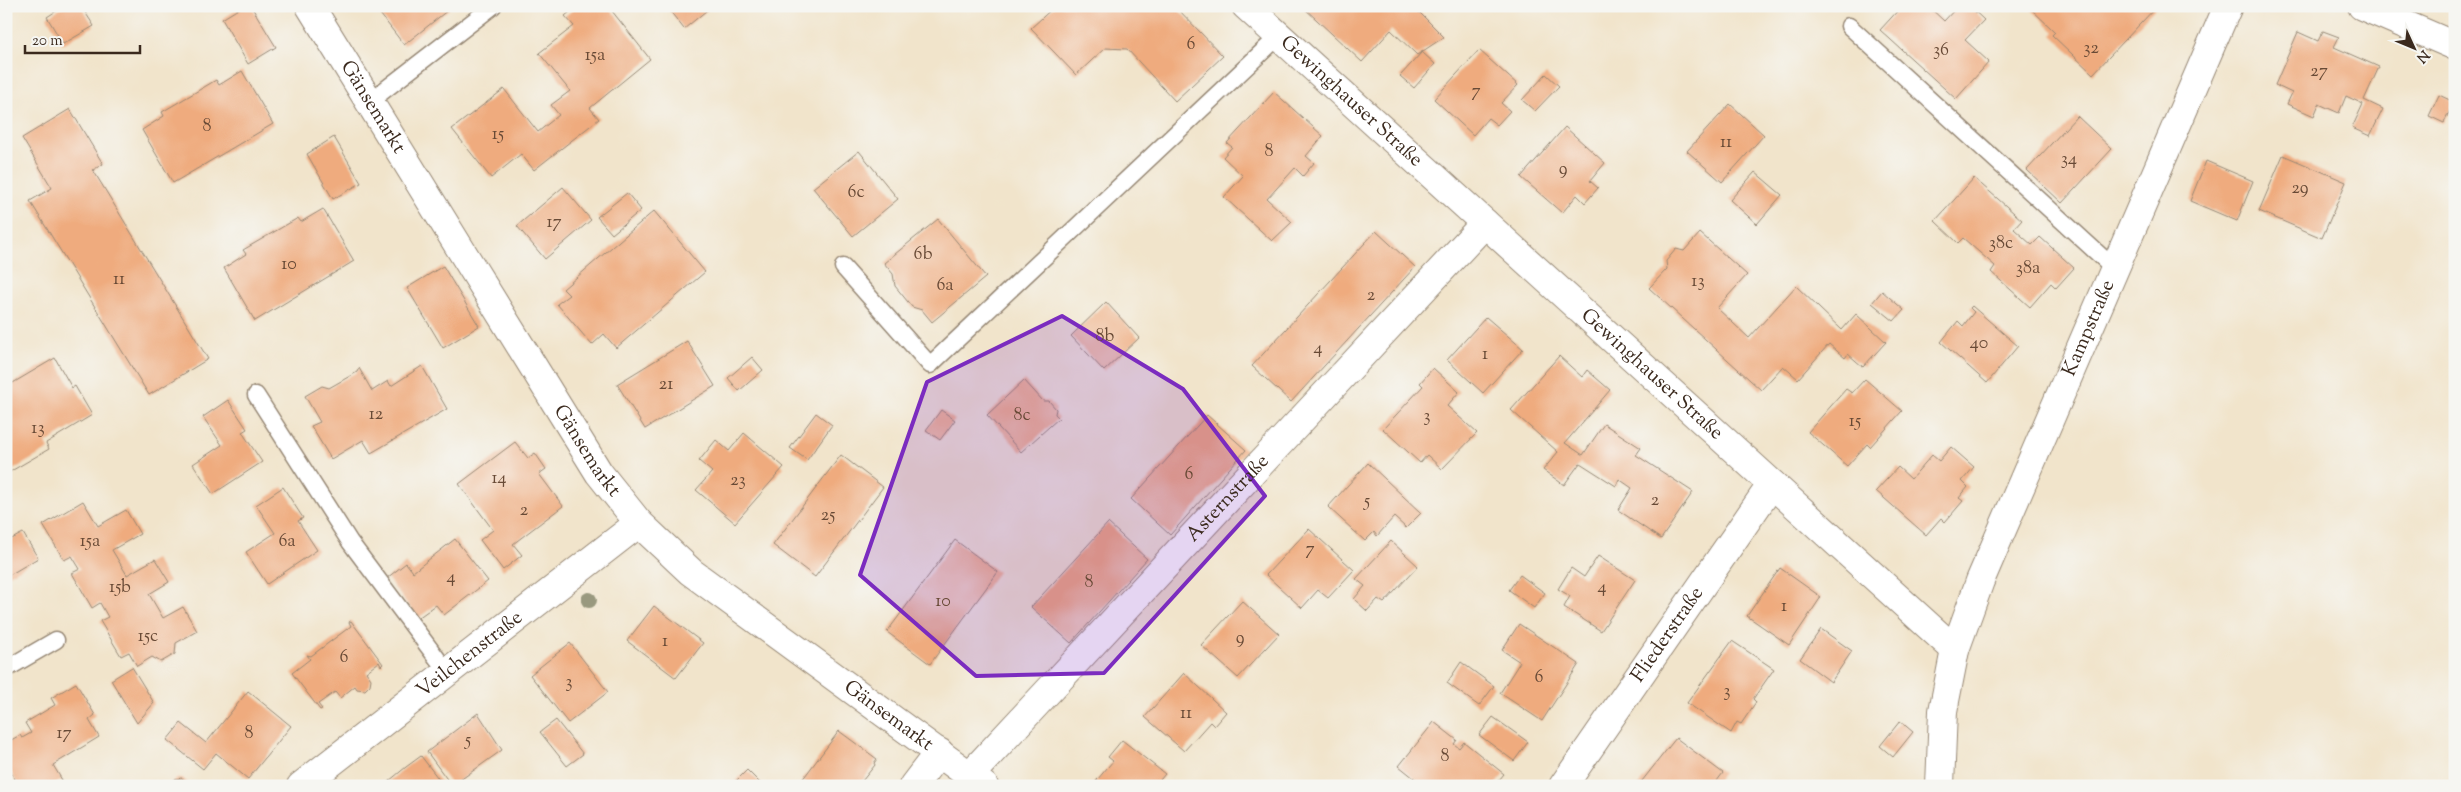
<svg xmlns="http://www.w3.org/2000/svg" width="2461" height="792" viewBox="0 0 2461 792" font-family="'Sorts Mill Goudy',serif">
<rect width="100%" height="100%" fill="#f6f6f2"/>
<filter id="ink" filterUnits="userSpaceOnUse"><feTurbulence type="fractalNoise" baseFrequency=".02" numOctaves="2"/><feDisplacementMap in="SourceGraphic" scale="10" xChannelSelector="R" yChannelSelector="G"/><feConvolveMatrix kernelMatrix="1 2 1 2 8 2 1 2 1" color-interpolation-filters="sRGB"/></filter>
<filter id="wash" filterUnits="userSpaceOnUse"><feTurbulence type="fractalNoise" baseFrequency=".0096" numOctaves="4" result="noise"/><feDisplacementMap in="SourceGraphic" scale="20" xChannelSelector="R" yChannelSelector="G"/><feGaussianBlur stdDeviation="1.12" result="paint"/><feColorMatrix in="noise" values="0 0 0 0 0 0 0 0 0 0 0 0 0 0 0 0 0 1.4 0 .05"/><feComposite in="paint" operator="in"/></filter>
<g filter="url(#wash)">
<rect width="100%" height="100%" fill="#f1e4cb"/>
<g id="blocks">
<path fill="#efab7e" d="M 64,6 L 87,6 L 83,9 L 94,26 L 63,44 L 47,17 Z
M 243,6 L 251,6 L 276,47 L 248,64 L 222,19 Z
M 374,6 L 453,6 L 404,45 Z
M 577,6 L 608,6 L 650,59 L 590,108 L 599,119 L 534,170 L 521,154 L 491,178 L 452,129 L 504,89 L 538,132 L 559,115 L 551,105 L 570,91 L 539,53 L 574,26 L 565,16 Z
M 666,6 L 712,6 L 684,29 Z
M 1055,6 L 1175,6 L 1223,56 L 1175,101 L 1127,49 L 1105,48 L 1076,75 L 1031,28 Z
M 1302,6 L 1413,6 L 1444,37 L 1417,55 L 1391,30 L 1362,62 Z
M 1902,6 L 1928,6 L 1944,21 L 1958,6 L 1969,6 L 1984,20 L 1965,40 L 1989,62 L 1956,99 L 1880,30 Z
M 2028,6 L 2157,6 L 2093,74 L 2052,35 L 2055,32 Z
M 2323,31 L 2339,37 L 2334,47 L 2379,67 L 2364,100 L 2383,109 L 2370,136 L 2352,128 L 2363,104 L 2346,96 L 2339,113 L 2319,104 L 2314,116 L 2287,104 L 2292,93 L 2275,85 L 2298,32 L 2318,41 Z
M 1479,50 L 1518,85 L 1501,103 L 1510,111 L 1497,125 L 1488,118 L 1473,135 L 1434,99 Z
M 1422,52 L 1435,64 L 1414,88 L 1400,76 Z
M 242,71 L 273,124 L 173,183 L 142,130 L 164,116 L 162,112 L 216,80 L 219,85 Z
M 1546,74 L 1559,86 L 1535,111 L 1522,100 Z
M 1274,92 L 1323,136 L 1306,156 L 1314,163 L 1303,176 L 1295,168 L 1267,199 L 1292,222 L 1272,241 L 1224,197 L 1243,176 L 1223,157 L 1232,147 L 1227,143 Z
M 2439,95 L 2454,102 L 2444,123 L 2429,116 Z
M 1730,104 L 1764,135 L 1722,182 L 1687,151 Z
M 70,109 L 103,164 L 93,170 L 208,359 L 149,395 L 30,201 L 52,188 L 22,138 Z
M 2077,116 L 2112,149 L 2062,203 L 2027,170 Z
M 1565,127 L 1605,163 L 1590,181 L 1598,188 L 1585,203 L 1577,195 L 1562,213 L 1521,177 Z
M 334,137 L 361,183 L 333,199 L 307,154 Z
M 859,151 L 898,199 L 853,236 L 813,188 Z
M 2283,155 L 2346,182 L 2322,238 L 2259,211 Z
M 2206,161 L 2253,181 L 2237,221 L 2190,201 Z
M 1755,172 L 1782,195 L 1757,224 L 1730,200 Z
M 1974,178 L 2022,220 L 2014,229 L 2032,245 L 2040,237 L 2074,268 L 2056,288 L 2051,283 L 2030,307 L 1991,272 L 1995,266 L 1963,238 L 1958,243 L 1935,221 Z
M 563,187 L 591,220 L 545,259 L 517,226 Z
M 627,193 L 641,210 L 612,234 L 597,217 Z
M 323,209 L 354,261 L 255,321 L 224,268 L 246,254 L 243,250 L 298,218 L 301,222 Z
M 654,211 L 705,272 L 616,348 L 604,334 L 592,345 L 557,304 L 569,295 L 563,289 Z
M 938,219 L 986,277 L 932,322 L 922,310 L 912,307 L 895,286 L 893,274 L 884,263 Z
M 1376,231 L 1415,267 L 1291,402 L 1252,366 Z
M 1700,233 L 1747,275 L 1717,308 L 1749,338 L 1796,286 L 1842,330 L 1856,314 L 1886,342 L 1863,367 L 1848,354 L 1845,358 L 1829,344 L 1798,379 L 1783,366 L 1761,390 L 1649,288 L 1667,269 L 1666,261 L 1676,249 L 1684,251 Z
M 443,266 L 479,326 L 443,348 L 407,288 Z
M 1882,291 L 1904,310 L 1894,321 L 1872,303 Z
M 1106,302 L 1139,338 L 1104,371 L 1071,336 Z
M 1972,306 L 2018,346 L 1987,383 L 1941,342 L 1958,321 L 1963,326 L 1974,312 L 1970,308 Z
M 1486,317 L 1523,349 L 1483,393 L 1447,360 Z
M 687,341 L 715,386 L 645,429 L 617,384 Z
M 1559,356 L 1582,377 L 1587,370 L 1610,390 L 1565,443 L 1583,455 L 1604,424 L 1641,448 L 1636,455 L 1693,492 L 1661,539 L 1618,510 L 1632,488 L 1619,479 L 1616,486 L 1580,463 L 1564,485 L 1543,470 L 1558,452 L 1511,410 Z
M 752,357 L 763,370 L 739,391 L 728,378 Z
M 55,358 L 72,388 L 75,386 L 92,415 L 46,443 L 49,449 L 6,474 L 6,387 Z
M 422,366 L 447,409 L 371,453 L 363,440 L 331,459 L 311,426 L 320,422 L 305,396 L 322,386 L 329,388 L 357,372 L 359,368 L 372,391 L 388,381 L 391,386 Z
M 1433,368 L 1459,392 L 1447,406 L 1477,433 L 1442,469 L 1427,455 L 1420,463 L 1383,429 L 1423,386 L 1420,383 Z
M 1865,379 L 1902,411 L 1870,447 L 1867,444 L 1847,466 L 1808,432 L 1846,389 L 1852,393 Z
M 1024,380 L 1043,401 L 1049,401 L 1056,409 L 1055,414 L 1059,418 L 1021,452 L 987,415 Z
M 228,400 L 247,429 L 242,432 L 262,462 L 213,494 L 193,464 L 222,445 L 203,417 Z
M 941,410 L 955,420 L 940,440 L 926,430 Z
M 816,413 L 832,425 L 807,460 L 790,448 Z
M 1207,415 L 1246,450 L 1170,535 L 1131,499 Z
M 744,433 L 784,467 L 735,523 L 696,490 L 712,472 L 699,461 L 716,440 L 729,451 Z
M 515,442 L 528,458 L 535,453 L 546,469 L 539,474 L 563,506 L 513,544 L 522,555 L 503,570 L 480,540 L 493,530 L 459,484 Z
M 1951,447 L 1974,467 L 1962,481 L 1968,487 L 1959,498 L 1963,501 L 1945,522 L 1941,518 L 1926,535 L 1876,491 L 1898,467 L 1911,479 L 1932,455 L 1939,461 Z
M 841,455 L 883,487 L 815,577 L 773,545 Z
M 1368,463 L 1421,513 L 1406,528 L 1394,517 L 1377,536 L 1374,532 L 1365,541 L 1328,507 Z
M 283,487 L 303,518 L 298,521 L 317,550 L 267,584 L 246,552 L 275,533 L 256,505 Z
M 83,501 L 98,526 L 126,510 L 140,534 L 112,550 L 127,575 L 155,559 L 169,582 L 149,594 L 163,618 L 183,607 L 197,631 L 176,643 L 175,654 L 161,662 L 152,657 L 137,666 L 129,652 L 121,656 L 100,621 L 108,617 L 100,603 L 92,608 L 72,573 L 80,569 L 72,556 L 64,560 L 43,525 Z
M 1108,523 L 1147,559 L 1071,643 L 1031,607 Z
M 1309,529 L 1354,570 L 1328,598 L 1318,590 L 1302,608 L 1266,575 Z
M 23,533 L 38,558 L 6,577 L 6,542 Z
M 455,539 L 488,581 L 444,615 L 436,605 L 418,618 L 387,578 L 406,563 L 413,572 Z
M 955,540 L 998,572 L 930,664 L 887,632 Z
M 1391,541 L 1418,566 L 1384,603 L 1378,599 L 1367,611 L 1354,599 L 1365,586 L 1356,579 Z
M 1598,556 L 1635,580 L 1601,631 L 1564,607 L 1570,596 L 1558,589 L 1571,568 L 1584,577 Z
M 1780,568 L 1821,597 L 1789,645 L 1747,616 Z
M 1520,575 L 1545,593 L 1534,608 L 1509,590 Z
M 1242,601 L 1279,634 L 1238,678 L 1201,645 Z
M 654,606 L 703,643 L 676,678 L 627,641 Z
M 351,621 L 383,664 L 381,666 L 379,662 L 366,672 L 371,679 L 370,685 L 365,690 L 357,689 L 355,686 L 340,698 L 335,692 L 318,704 L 322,709 L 320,710 L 292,673 L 310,659 L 307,655 L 311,656 L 351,626 L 349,622 Z
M 1519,624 L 1579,664 L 1542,721 L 1500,693 L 1520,662 L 1502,650 Z
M 1821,629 L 1852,651 L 1831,682 L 1800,659 Z
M 1732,641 L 1774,669 L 1753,699 L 1756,702 L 1741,724 L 1737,722 L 1731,733 L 1687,703 Z
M 570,643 L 608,692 L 568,723 L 530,675 Z
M 1461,662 L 1494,686 L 1479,706 L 1447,683 Z
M 132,667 L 154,703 L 137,723 L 111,680 Z
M 1184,673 L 1226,712 L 1214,726 L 1210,722 L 1184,751 L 1145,717 Z
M 76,683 L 95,715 L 89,720 L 99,737 L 53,765 L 62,780 L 52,786 L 19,786 L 6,764 L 6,743 L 20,735 L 22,738 L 31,733 L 25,723 L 55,705 L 51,698 Z
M 248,691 L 291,726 L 248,779 L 216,753 L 203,769 L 167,740 L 181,723 L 206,743 Z
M 478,713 L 502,750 L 452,786 L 427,752 Z
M 1493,717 L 1528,742 L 1514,761 L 1479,735 Z
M 556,720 L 583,754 L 567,766 L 540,732 Z
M 1900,721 L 1913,732 L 1893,757 L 1880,746 Z
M 1434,722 L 1457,740 L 1454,744 L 1459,748 L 1464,742 L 1504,774 L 1494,786 L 1424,786 L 1399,766 Z
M 839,731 L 877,759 L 874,763 L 875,765 L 858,786 L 809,786 L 802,780 Z
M 1676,738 L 1723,773 L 1713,786 L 1638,786 Z
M 1122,740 L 1165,774 L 1155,786 L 1092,786 L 1113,761 L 1108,757 Z
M 421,756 L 444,786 L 383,786 L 406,767 Z
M 747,770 L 763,786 L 733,784 Z
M 182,778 L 191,786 L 170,786 L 175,779 Z"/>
</g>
</g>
<g filter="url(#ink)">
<use href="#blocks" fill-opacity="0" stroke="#968774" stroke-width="1"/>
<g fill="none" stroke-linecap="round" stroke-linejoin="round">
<defs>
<path id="service" d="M 1849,26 L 2115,269
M 369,102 L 493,6
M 843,267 L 930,365 L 1279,36
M 256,395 L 350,542 L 448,673
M 6,669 L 56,640"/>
<g id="minor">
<path id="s1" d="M 310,6 L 599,473 L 639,523 L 691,572 L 984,786"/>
<path id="s2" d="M 1246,6 L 1955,650"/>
<path d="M 2362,6 L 2455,46"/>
<path id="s3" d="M 970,775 L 1485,223"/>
<path id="s4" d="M 301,786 L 639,523"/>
<path d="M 913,786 L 939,752"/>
<path id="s5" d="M 1563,786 L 1772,484"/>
<path id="s6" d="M 1940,786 L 1943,711 L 1955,650 L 1980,581 L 2228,6"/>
</g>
</defs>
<use href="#service" stroke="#968774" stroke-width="19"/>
<use href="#minor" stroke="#968774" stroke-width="30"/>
<use href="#service" stroke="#fff" stroke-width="16"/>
<use href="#minor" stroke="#fff" stroke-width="28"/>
</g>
<circle fill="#99997f" cx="589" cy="600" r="8"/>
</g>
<path fill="#7b2cbf" fill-opacity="0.2" stroke="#7b2cbf" stroke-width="4" stroke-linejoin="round" d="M 1062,316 L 1183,389 L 1265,496 L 1104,673 L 976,676 L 860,575 L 927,382 Z"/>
<g text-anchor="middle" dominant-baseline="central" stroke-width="4" stroke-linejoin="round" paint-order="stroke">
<g font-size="18" fill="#684a36">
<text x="1191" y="45">6</text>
<text x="2091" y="49">32</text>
<text x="1941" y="51">36</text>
<text x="595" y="56">15a</text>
<text x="2319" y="72">27</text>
<text x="1476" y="92">7</text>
<text x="207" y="127">8</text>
<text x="498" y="135">15</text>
<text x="1726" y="143">11</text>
<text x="1269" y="152">8</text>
<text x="2069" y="160">34</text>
<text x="1563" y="170">9</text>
<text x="2300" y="189">29</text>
<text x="856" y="193">6c</text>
<text x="554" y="223">17</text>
<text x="2001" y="244">38c</text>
<text x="923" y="255">6b</text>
<text x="289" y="265">10</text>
<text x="2028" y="269">38a</text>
<text x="119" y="280">11</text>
<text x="1698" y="282">13</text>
<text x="945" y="286">6a</text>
<text x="1371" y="296">2</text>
<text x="1105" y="337">8b</text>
<text x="1979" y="344">40</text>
<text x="1318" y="349">4</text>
<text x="1485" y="355">1</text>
<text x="666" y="385">21</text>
<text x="376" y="415">12</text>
<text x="1022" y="416">8c</text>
<text x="1427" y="417">3</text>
<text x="1855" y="422">15</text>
<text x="38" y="429">13</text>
<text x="1189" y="475">6</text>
<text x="499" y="479">14</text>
<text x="738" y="481">23</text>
<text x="1655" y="501">2</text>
<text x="1367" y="502">5</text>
<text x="524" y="511">2</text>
<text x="828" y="516">25</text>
<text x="90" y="542">15a</text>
<text x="287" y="542">6a</text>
<text x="1310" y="550">7</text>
<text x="451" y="578">4</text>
<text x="1089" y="583">8</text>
<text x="120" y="588">15b</text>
<text x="1602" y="588">4</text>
<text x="943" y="602">10</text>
<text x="1784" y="607">1</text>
<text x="148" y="637">15c</text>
<text x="1240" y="639">9</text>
<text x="665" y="642">1</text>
<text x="344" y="658">6</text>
<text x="1539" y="678">6</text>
<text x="569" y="683">3</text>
<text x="1727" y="692">3</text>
<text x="1186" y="714">11</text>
<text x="64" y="734">17</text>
<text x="249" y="734">8</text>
<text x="468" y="741">5</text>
<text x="1445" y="757">8</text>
</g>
<g font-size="20" fill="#3b2a1e" stroke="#f6f6f2">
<text stroke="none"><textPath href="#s2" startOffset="142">Gewinghauser Straße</textPath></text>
<text stroke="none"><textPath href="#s1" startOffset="119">Gänsemarkt</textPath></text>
<text stroke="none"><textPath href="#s6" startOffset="486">Kampstraße</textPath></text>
<text stroke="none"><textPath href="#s2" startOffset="548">Gewinghauser Straße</textPath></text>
<text stroke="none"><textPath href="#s1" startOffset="524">Gänsemarkt</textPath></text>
<text stroke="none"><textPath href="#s3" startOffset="378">Asternstraße</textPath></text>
<text stroke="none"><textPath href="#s5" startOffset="184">Fliederstraße</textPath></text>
<text stroke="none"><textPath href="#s4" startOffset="214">Veilchenstraße</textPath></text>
<text stroke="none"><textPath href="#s1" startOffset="929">Gänsemarkt</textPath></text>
</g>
</g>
<rect width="2461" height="792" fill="none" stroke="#f6f6f2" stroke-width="25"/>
<g transform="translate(2414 48) rotate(134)" stroke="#f6f6f2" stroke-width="4" paint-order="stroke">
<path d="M0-4L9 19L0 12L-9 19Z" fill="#3b2a1e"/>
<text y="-8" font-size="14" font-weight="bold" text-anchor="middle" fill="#3b2a1e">N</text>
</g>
<path d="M25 45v8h115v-8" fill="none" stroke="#3b2a1e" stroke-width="2.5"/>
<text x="32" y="45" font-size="15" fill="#3b2a1e" stroke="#f6f6f2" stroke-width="4" paint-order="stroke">20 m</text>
</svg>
